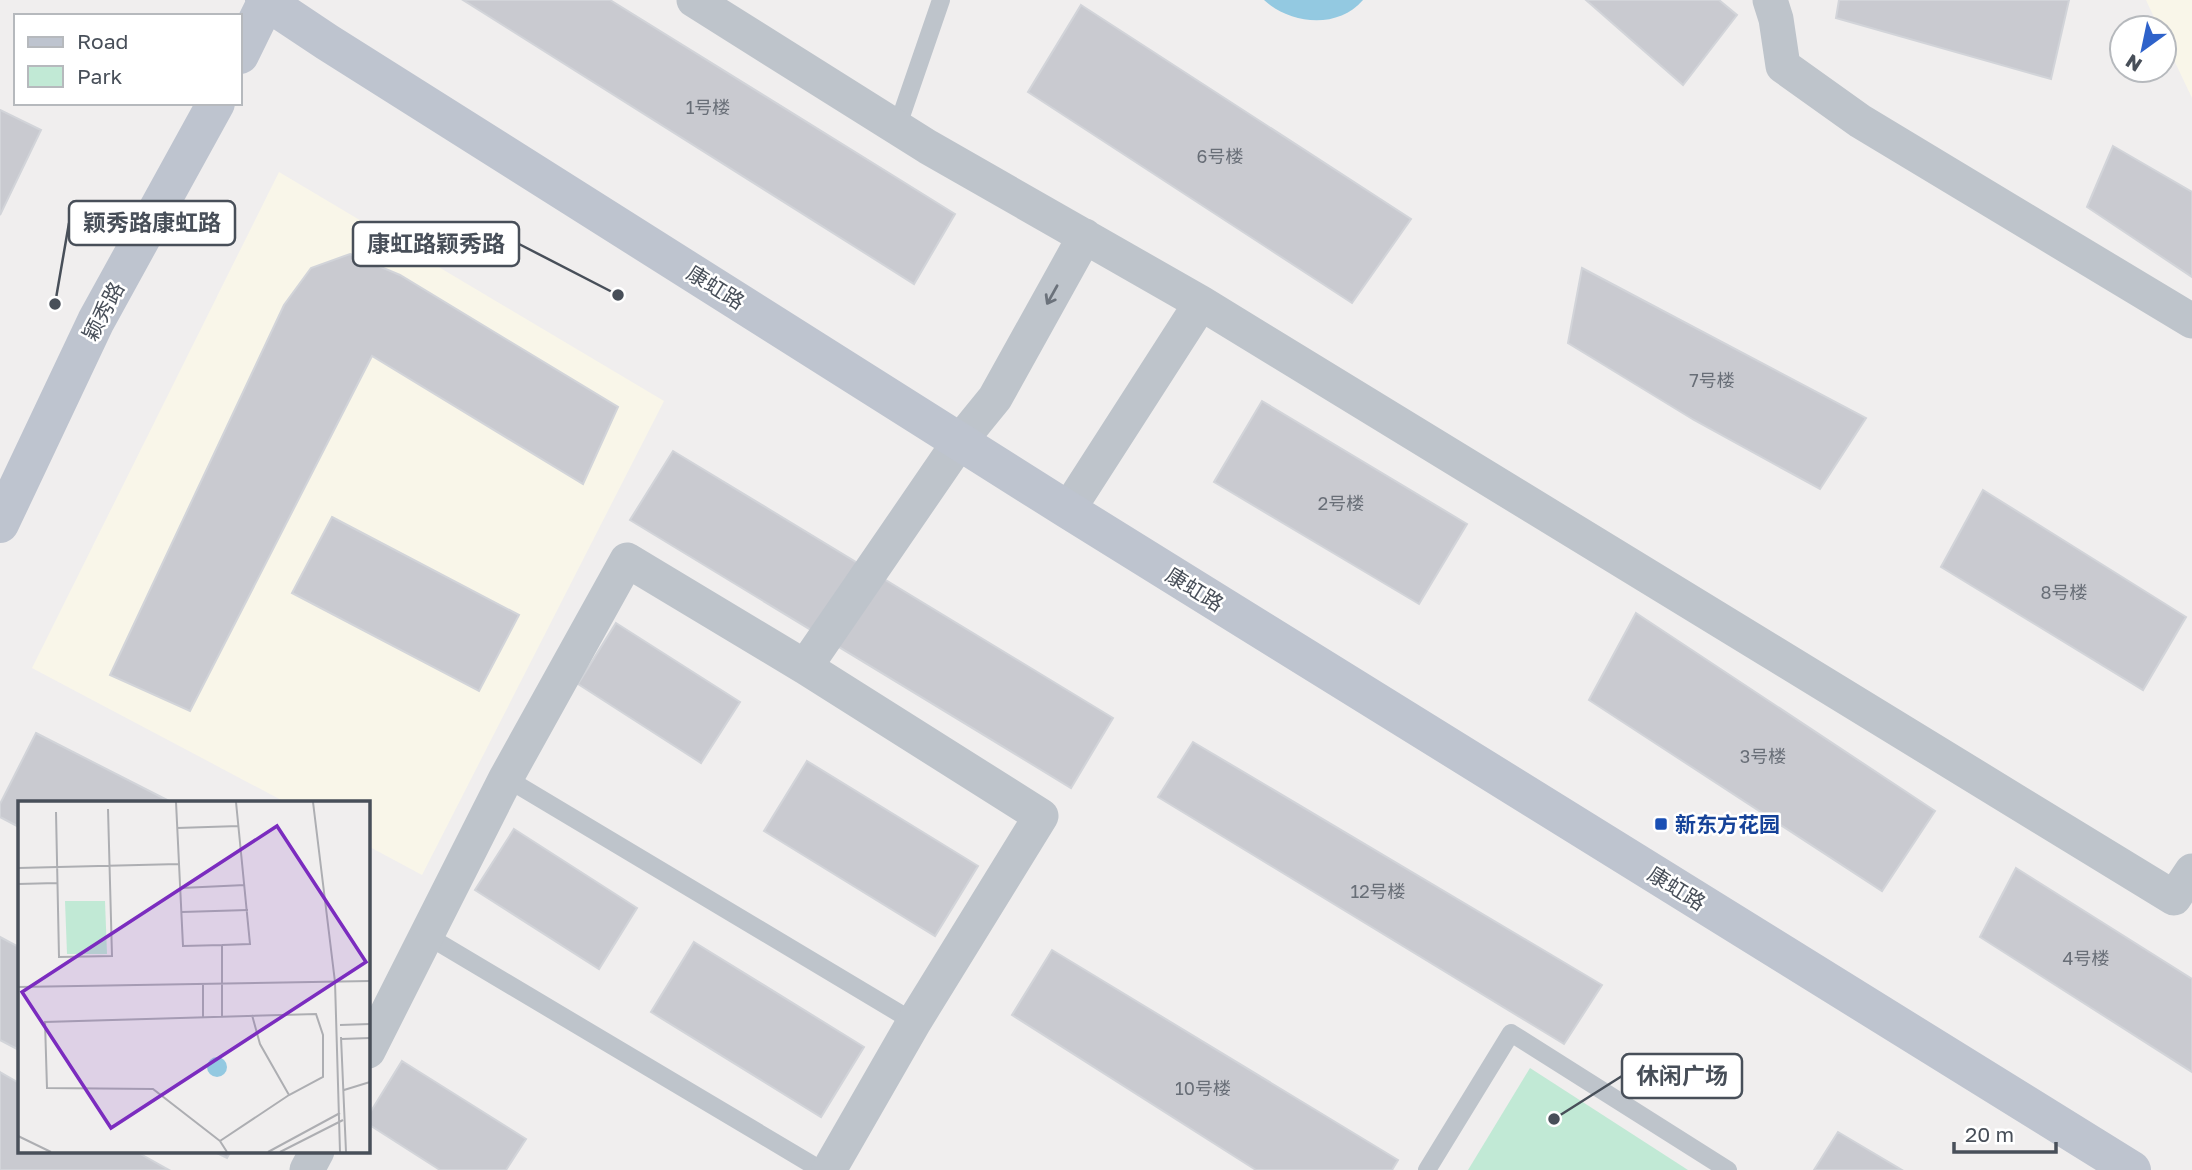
<svg xmlns="http://www.w3.org/2000/svg" width="2192" height="1170" viewBox="0 0 2192 1170" font-family="'Golos Text','Noto Sans SC',sans-serif">
<rect width="100%" height="100%" fill="#f0eeee"/>
<path fill="#f9f6e9" d="M 2146,0 L 2192,0 L 2192,98 L 2164,39 L 2164,28 L 2159,28 Z
M 279,172 L 664,401 L 422,875 L 368,846 L 368,802 L 285,802 L 32,668 Z"/>
<path fill="#c1e9d5" d="M 1530,1068 L 1688,1170 L 1468,1170 Z"/>
<path fill="#93c9e1" d="M 1264,0 L 1363,0 C 1337,30 1290,24 1264,0 Z"/>
<path fill="#c9cad0" stroke="#d2d4d9" stroke-width="2" d="M 463,0 L 610,0 L 955,214 L 914,284 Z
M 1586,0 L 1719,0 L 1737,15 L 1683,85 Z
M 1839,0 L 2069,0 L 2051,79 L 1836,18 Z
M 1081,5 L 1411,219 L 1352,303 L 1028,92 Z
M 0,110 L 41,130 L 0,215 Z
M 2113,146 L 2192,192 L 2192,277 L 2087,207 Z
M 350,254 L 400,275 L 618,407 L 583,484 L 372,356 L 190,711 L 110,675 L 284,305 L 311,268 Z
M 1582,268 L 1866,418 L 1820,489 L 1694,420 L 1568,343 Z
M 1262,401 L 1467,524 L 1419,604 L 1214,482 Z
M 673,451 L 1113,718 L 1071,788 L 630,520 Z
M 1983,490 L 2186,617 L 2143,690 L 1941,567 Z
M 332,517 L 519,615 L 479,691 L 292,593 Z
M 1636,613 L 1935,811 L 1882,891 L 1589,700 Z
M 616,623 L 740,702 L 701,763 L 578,684 Z
M 36,733 L 171,802 L 19,802 L 19,827 L 0,817 L 0,804 Z
M 1193,742 L 1602,985 L 1564,1044 L 1158,797 Z
M 807,761 L 978,866 L 935,936 L 764,831 Z
M 514,829 L 637,908 L 599,969 L 475,890 Z
M 2016,868 L 2192,979 L 2192,1072 L 1980,937 Z
M 0,937 L 19,947 L 19,1050 L 0,1040 Z
M 694,942 L 864,1047 L 821,1117 L 651,1012 Z
M 1052,950 L 1398,1160 L 1392,1170 L 1256,1170 L 1012,1015 Z
M 402,1061 L 526,1139 L 506,1170 L 440,1170 L 368,1124 L 368,1116 Z
M 0,1072 L 19,1083 L 19,1151 L 135,1151 L 169,1170 L 0,1170 Z
M 1838,1132 L 1902,1170 L 1814,1170 Z
M 213,1151 L 231,1151 L 227,1158 Z"/>
<g fill="none" stroke-linecap="round" stroke-linejoin="round">
<path stroke="#bec4cb" stroke-width="18" d="M 897,128 L 941,0
M 506,778 L 914,1022
M 426,935 L 821,1170
M 1427,1170 L 1511,1033 L 1728,1170"/>
<path stroke="#bec4cb" stroke-width="35" d="M 694,0 L 928,147 L 1201,303 L 2174,898 L 2192,871
M 1770,0 L 1776,19 L 1783,66 L 1860,121 L 2192,321
M 1068,510 L 1201,303
M 368,1051 L 506,778 L 627,560 L 805,667
M 307,1170 L 317,1151
M 829,1170 L 914,1022 L 1041,816 L 805,667 L 960,441 L 995,398 L 1085,236"/>
<path stroke="#bec4cf" stroke-width="38" d="M 264,0 L 327,42 L 1068,510 L 2132,1170
M 240,55 L 267,0
M 0,524 L 96,321 L 216,103"/>
</g>
<defs><path id="oneway-shaft" d="M-6 0H5M1.5-3L5.5 0L1.5 3" fill="none" stroke-width="1.6" stroke-linecap="round" stroke-linejoin="round" transform="scale(1.75)"/></defs>
<use stroke="#6b727b" href="#oneway-shaft" transform="translate(1052 295) rotate(119)"/>
<rect fill="#1a4fb4" stroke="#fff" stroke-width="2.5" x="1654" y="817" width="14" height="14" rx="3.5"/>
<g text-anchor="middle" dominant-baseline="central" stroke-width="5" stroke-linejoin="round" paint-order="stroke">
<g font-size="18" fill="#686e77">
<text x="708" y="107">1号楼</text>
<text x="1220" y="156">6号楼</text>
<text x="1712" y="380">7号楼</text>
<text x="1341" y="503">2号楼</text>
<text x="2064" y="592">8号楼</text>
<text x="1763" y="756">3号楼</text>
<text x="1378" y="891">12号楼</text>
<text x="2086" y="958">4号楼</text>
<text x="1203" y="1088">10号楼</text>
</g>
<g font-size="21" fill="#484f59" stroke="#fff">
<text transform="translate(716 287) rotate(32)">康虹路</text>
<text transform="translate(103 311) rotate(-62)">颖秀路</text>
<text transform="translate(1195 589) rotate(32)">康虹路</text>
<text transform="translate(1677 888) rotate(32)">康虹路</text>
</g>
<g font-size="21" font-weight="bold" fill="#164399" stroke="#fff" text-anchor="start">
<text x="1675" y="824">新东方花园</text>
</g>
</g>
<g transform="translate(18 801)">
<rect width="352" height="352" fill="#f0eeee"/>
<path d="M 47,100 L 87,100 L 89,153 L 49,153 Z" fill="#c1e9d5"/>
<path d="M189 266a10 10 0 1 1 20 0a10 10 0 1 1-20 0Z" fill="#93c9e1"/>
<path fill="none" stroke="#adaeb2" stroke-width="2" d="M 158,1 L 165,145 L 204,144 L 204,216M 295,1 L 317,181 L 322,351M 38,11 L 41,156 L 94,155 L 90,8M 159,27 L 221,25M 0,67 L 161,63M 0,83 L 39,82M 163,87 L 227,84M 164,111 L 230,109M 204,144 L 232,143 L 218,1M 185,182 L 185,217M 0,186 L 352,180M 234,214 L 242,243 L 271,294M 322,224 L 352,223M 323,236 L 328,351M 323,238 L 352,237M 326,289 L 352,281M 0,335 L 33,351M 202,340 L 135,288 L 29,287 L 27,221 L 298,213 L 305,234 L 305,276 L 271,294 L 202,340 L 209,351M 250,351 L 322,312M 262,351 L 325,319"/>
<path fill="#7b2cbf" fill-opacity="0.15" stroke="#7b2cbf" stroke-width="3.5" d="M 259,25 L 348,161 L 93,327 L 4,191 Z"/>
<rect width="352" height="352" fill="none" stroke="#484f59" stroke-width="3.5"/>
</g>
<path fill="none" stroke="#484f59" stroke-width="2.5" d="M55 304L69 223M618 295L519 244M1554 1119L1622 1076"/>
<g fill="#484f59" stroke="#fff" stroke-width="2.5">
<circle cx="55" cy="304" r="7"/>
<circle cx="618" cy="295" r="7"/>
<circle cx="1554" cy="1119" r="7"/>
</g>
<g fill="#fff" stroke="#484f59" stroke-width="2.5">
<rect x="69" y="201" width="166" height="44" rx="7"/>
<rect x="353" y="222" width="166" height="44" rx="7"/>
<rect x="1622" y="1054" width="120" height="44" rx="7"/>
</g>
<g font-size="23" text-anchor="middle" font-weight="bold" fill="#484f59">
<text x="152" y="231">颖秀路康虹路</text>
<text x="436" y="252">康虹路颖秀路</text>
<text x="1682" y="1084">休闲广场</text>
</g>
<rect x="14" y="14" width="228" height="91" fill="#ffffff" stroke="#b6b9bd" stroke-width="2"/>
<rect x="28" y="37" width="35" height="10" fill="#bec4cf" stroke="#b6b9bd" stroke-width="2"/>
<text x="77" y="49" font-size="21" fill="#484f59">Road</text>
<rect x="28" y="66" width="35" height="21" fill="#c1e9d5" stroke="#b6b9bd" stroke-width="2"/>
<text x="77" y="84" font-size="21" fill="#484f59">Park</text>
<g transform="translate(2143 49) rotate(213)"><circle r="33" fill="#ffffff" stroke="#b6b9bd" stroke-width="2"/>
<path d="M0-5L12 26L0 18L-12 26Z" fill="#2e62ca"/>
<text y="-10" font-size="19" font-weight="bold" text-anchor="middle" fill="#484f59">N</text>
</g>
<path d="M1954 1142v10h102v-10" fill="none" stroke="#484f59" stroke-width="3.5"/>
<text x="1965" y="1142" font-size="21" fill="#484f59" stroke="#ffffff" stroke-width="5" paint-order="stroke">20 m</text>
</svg>
